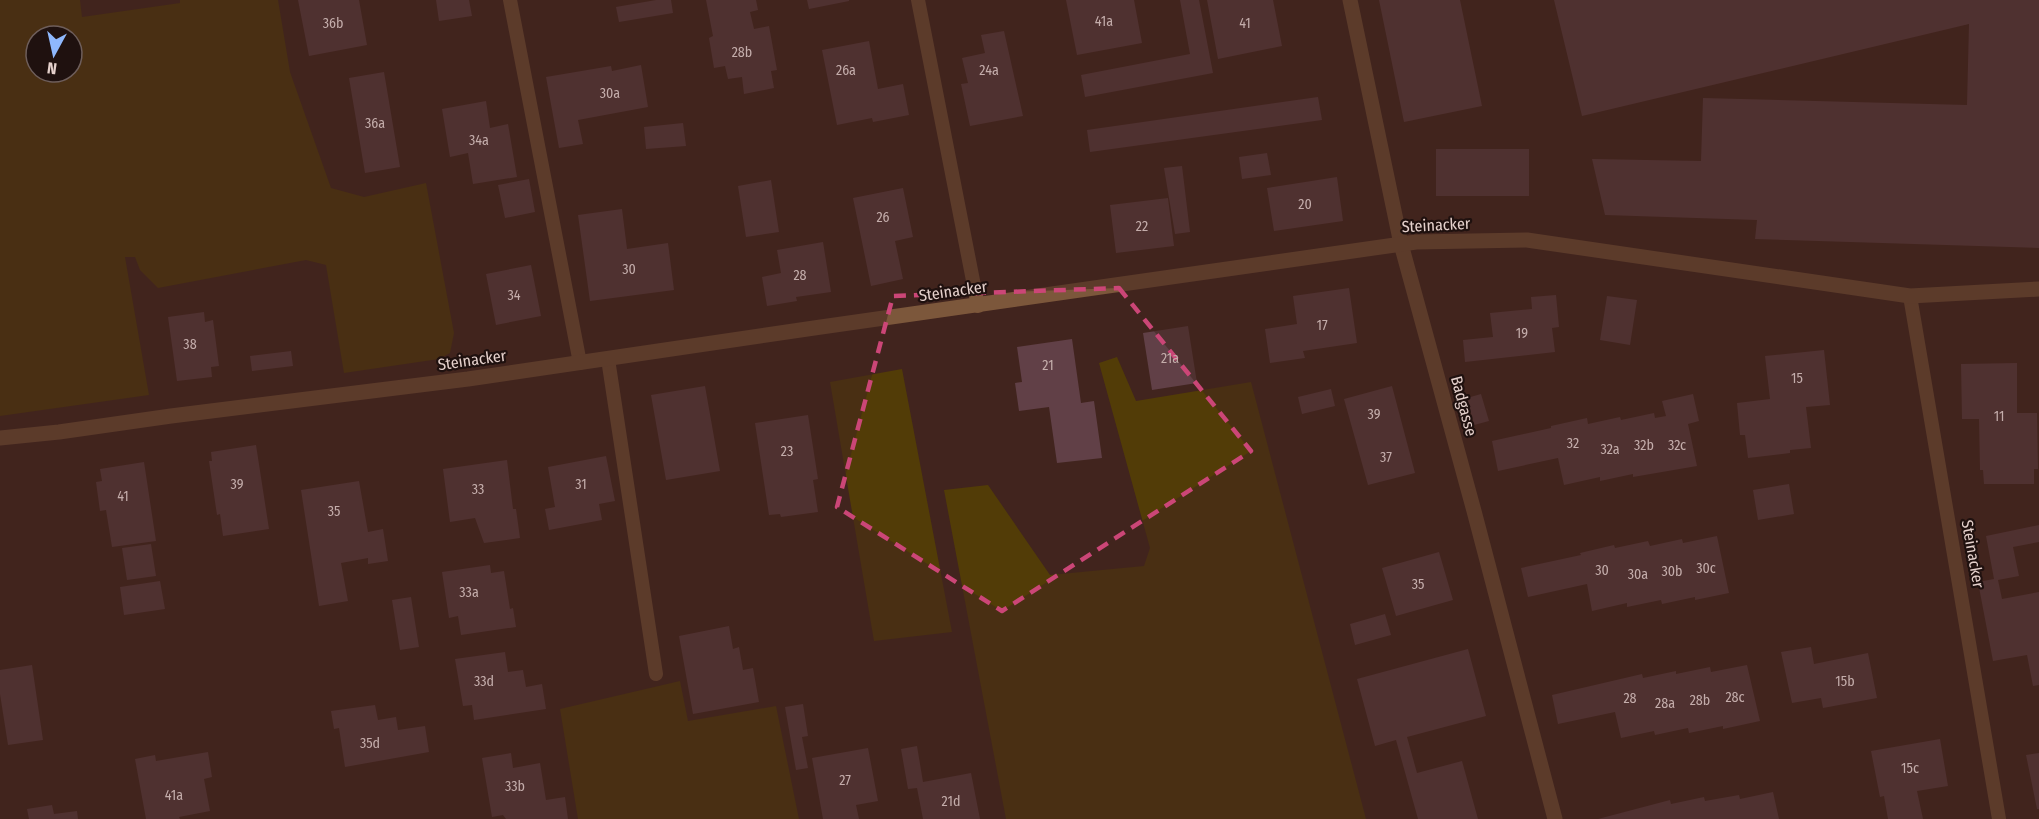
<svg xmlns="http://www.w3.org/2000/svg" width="2039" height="819" viewBox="0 0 2039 819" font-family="'Fira Sans Condensed',sans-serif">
<rect width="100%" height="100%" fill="#41241e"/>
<path fill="#523c07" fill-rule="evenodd" d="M 0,0 L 80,0 L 82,17 L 180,3 L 180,0 L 278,0 L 290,72 L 331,188 L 364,197 L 426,183 L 454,333 L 450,353 L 439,359 L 344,373 L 326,265 L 306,260 L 158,288 L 140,270 L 135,257 L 125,257 L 149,395 L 0,416 ZM 36,36 L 72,36 L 72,72 L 36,72 Z
M 1117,357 L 1136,401 L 1251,382 L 1366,819 L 1006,819 L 944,490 L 988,485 L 1050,575 L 1144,566 L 1150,548 L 1099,363 Z
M 902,369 L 952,632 L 874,641 L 830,382 Z
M 680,681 L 688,721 L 776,706 L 799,819 L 578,819 L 560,709 Z"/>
<path fill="#614047" d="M 298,0 L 359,0 L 367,45 L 309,56 Z
M 436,0 L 469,0 L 472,16 L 439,21 Z
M 656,0 L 671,0 L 673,13 L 619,22 L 616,7 Z
M 706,0 L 756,0 L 758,10 L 750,12 L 754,29 L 769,26 L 777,70 L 771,71 L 774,88 L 744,94 L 742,77 L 728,79 L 725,66 L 714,68 L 709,38 L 713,36 Z
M 807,0 L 849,0 L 849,1 L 809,9 Z
M 1066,0 L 1134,0 L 1142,43 L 1077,55 Z
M 1180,0 L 1199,0 L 1213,73 L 1085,97 L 1081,75 L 1190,54 Z
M 1207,0 L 1273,0 L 1282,46 L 1218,59 Z
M 1379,0 L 1460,0 L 1482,106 L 1404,122 Z
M 1554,0 L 2039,0 L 2039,248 L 1755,239 L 1757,220 L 1605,215 L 1592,159 L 1701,161 L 1703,98 L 1967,105 L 1969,24 L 1582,116 Z
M 1004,31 L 1023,116 L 970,126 L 961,84 L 968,83 L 962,58 L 985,53 L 981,35 Z
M 869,41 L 878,89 L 903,84 L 909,115 L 873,122 L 872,118 L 837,125 L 822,50 Z
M 641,65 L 648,107 L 578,120 L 583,144 L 559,148 L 546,77 L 611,66 L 612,71 Z
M 384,72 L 400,167 L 365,173 L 349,78 Z
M 1318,97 L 1322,120 L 1090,152 L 1087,130 Z
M 486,101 L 490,128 L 508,124 L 517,177 L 473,184 L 468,153 L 450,157 L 442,109 Z
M 683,123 L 686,146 L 646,149 L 644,127 Z
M 1436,149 L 1529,149 L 1529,196 L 1436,196 Z
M 1267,153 L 1271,175 L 1242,179 L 1239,157 Z
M 1182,166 L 1190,232 L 1175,234 L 1164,168 Z
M 1337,177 L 1343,221 L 1274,231 L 1267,188 Z
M 529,179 L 535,212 L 505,218 L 498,185 Z
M 771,180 L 779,232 L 746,237 L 738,186 Z
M 903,188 L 913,237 L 895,241 L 903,279 L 871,286 L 853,198 Z
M 1168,198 L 1174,246 L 1116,253 L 1110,205 Z
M 622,209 L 627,249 L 668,243 L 674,290 L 590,301 L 578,215 Z
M 823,242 L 831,292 L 796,297 L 797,301 L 767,306 L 762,277 L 781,273 L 777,250 Z
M 531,265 L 541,316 L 496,325 L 486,274 Z
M 1349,288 L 1357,343 L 1303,351 L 1305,358 L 1270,363 L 1265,329 L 1297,324 L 1293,296 Z
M 1556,295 L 1559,327 L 1552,328 L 1555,352 L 1465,362 L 1463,340 L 1493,337 L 1490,313 L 1532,309 L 1531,297 Z
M 1607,296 L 1637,300 L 1630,345 L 1600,340 Z
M 204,312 L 205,322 L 213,320 L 219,366 L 211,367 L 212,377 L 177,381 L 168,317 Z
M 1188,326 L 1197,383 L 1152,390 L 1143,333 Z
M 1072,339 L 1081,403 L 1094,401 L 1102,458 L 1057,463 L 1049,407 L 1019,411 L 1015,383 L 1022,382 L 1017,347 Z
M 1824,350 L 1830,405 L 1806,407 L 1811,448 L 1790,450 L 1790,453 L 1748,458 L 1745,435 L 1740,435 L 1737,403 L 1770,399 L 1765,356 Z
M 291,351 L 293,366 L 252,371 L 250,356 Z
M 2017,363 L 2017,413 L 2037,413 L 2038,469 L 2034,469 L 2034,484 L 1984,484 L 1983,470 L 1980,470 L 1979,419 L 1962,419 L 1961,364 Z
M 705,386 L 720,471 L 666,480 L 651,395 Z
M 1392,386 L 1415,473 L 1368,485 L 1344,399 Z
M 1331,389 L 1335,406 L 1302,414 L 1298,397 Z
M 1481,394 L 1489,421 L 1474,425 L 1467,398 Z
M 1693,394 L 1699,421 L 1688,424 L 1697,466 L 1633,477 L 1633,474 L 1600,481 L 1600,477 L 1564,485 L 1558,458 L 1498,471 L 1492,441 L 1551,428 L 1551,426 L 1587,418 L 1588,424 L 1620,417 L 1621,420 L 1654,413 L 1655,418 L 1666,416 L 1662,401 Z
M 808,415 L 818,479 L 813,480 L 818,512 L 781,517 L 780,514 L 769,515 L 755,423 Z
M 256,445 L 269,529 L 223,536 L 220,514 L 217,515 L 209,461 L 212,461 L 211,452 Z
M 606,456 L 615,501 L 599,504 L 602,520 L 549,530 L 545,509 L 555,507 L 548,467 Z
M 507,460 L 513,509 L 516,509 L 520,538 L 484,543 L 475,518 L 450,522 L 443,469 Z
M 144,462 L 156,541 L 112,547 L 106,510 L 100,511 L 96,482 L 102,481 L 100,469 Z
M 359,481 L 368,532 L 383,529 L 388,561 L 368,564 L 368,558 L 341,563 L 348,601 L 319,606 L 301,490 Z
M 1789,484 L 1794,514 L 1758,520 L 1753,490 Z
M 2039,525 L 2039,542 L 2013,547 L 2019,576 L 1998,580 L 2002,599 L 2039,592 L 2039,685 L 2033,686 L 2027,655 L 1993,661 L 1978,582 L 1994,579 L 1986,536 Z
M 1717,536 L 1729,593 L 1695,600 L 1695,597 L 1662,604 L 1661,600 L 1627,607 L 1627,603 L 1592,611 L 1587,584 L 1528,597 L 1521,568 L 1581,555 L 1580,553 L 1614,545 L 1615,548 L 1648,541 L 1650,546 L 1682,539 L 1683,543 Z
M 151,544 L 156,576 L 127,580 L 122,548 Z
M 1439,552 L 1453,600 L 1396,616 L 1382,568 Z
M 490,565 L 491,573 L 504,571 L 510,609 L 513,608 L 516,627 L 461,635 L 458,616 L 449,618 L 442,572 Z
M 160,581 L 165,609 L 124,615 L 120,587 Z
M 411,597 L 419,647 L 400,650 L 392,600 Z
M 1385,614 L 1391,635 L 1355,645 L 1350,624 Z
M 729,626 L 733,649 L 739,647 L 743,670 L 753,668 L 759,702 L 693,714 L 679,636 Z
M 1811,647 L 1814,664 L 1868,653 L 1877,698 L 1823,708 L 1821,698 L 1792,703 L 1781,652 Z
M 1468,649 L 1486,716 L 1407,737 L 1417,773 L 1462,761 L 1478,819 L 1418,819 L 1396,740 L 1375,746 L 1357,679 Z
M 505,652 L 508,672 L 523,670 L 526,687 L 542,684 L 546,709 L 474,720 L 472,705 L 463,706 L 455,659 Z
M 32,665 L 43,740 L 8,745 L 0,694 L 0,670 Z
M 1747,665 L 1760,721 L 1723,729 L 1723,726 L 1689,733 L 1688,728 L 1655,735 L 1654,731 L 1621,738 L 1615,712 L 1558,724 L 1552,695 L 1642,674 L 1643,678 L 1676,671 L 1676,674 L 1710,667 L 1711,672 Z
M 803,704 L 808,736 L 802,737 L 808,768 L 796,770 L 785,707 Z
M 375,705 L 378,720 L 396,717 L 398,730 L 425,726 L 429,752 L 345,767 L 339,728 L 334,729 L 331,711 Z
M 1940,739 L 1948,786 L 1917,791 L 1923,819 L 1888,819 L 1884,796 L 1880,797 L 1871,751 Z
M 917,746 L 923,782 L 971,773 L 980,819 L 923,819 L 917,788 L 908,789 L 901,749 Z
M 868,748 L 878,801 L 856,805 L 859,819 L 823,819 L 812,758 Z
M 208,752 L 212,777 L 204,779 L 210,811 L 179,817 L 180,819 L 146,819 L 135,759 L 155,755 L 156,761 Z
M 511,753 L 513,768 L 540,763 L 546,800 L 565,797 L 568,819 L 506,819 L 503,815 L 492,817 L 482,758 Z
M 2039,753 L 2039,809 L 2037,809 L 2026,755 Z
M 1773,792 L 1779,819 L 1598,819 L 1670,800 L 1671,804 L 1704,797 L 1705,801 L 1739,795 L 1740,799 Z
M 52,805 L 54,814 L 77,811 L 78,819 L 29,819 L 27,809 Z"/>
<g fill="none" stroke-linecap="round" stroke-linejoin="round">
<path stroke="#7c573b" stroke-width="14" d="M 510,0 L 580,363
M 918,0 L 978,306
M 1910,296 L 1999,819
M 608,359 L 656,674"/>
<path stroke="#7c573b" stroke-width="15" d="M 1350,0 L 1401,244 L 1474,511 L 1555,819"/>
<path stroke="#7c573b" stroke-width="15" d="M 0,438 L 59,432 L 171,416 L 468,379 L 814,328 L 1416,242 L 1527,240 L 1910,296 L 2039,289"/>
</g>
<path d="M0 0H2039V819H0ZM 1119,288 L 1251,451 L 1002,611 L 837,507 L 893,296 Z" fill="#41241e" fill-opacity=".55" fill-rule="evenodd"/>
<path fill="none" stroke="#cb4677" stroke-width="4.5" stroke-dasharray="12 8" stroke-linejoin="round" d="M 1119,288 L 1251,451 L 1002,611 L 837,507 L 893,296 Z"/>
<g text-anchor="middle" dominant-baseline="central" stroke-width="4.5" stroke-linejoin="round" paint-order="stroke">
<g font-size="14" fill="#c4adab">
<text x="1104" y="21">41a</text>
<text x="333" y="23">36b</text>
<text x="1245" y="23">41</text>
<text x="742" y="52">28b</text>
<text x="846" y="70">26a</text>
<text x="989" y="70">24a</text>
<text x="610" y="93">30a</text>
<text x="375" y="123">36a</text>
<text x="479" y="140">34a</text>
<text x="1305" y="204">20</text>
<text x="883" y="217">26</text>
<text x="1142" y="226">22</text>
<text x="629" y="269">30</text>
<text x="800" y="275">28</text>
<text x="514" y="295">34</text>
<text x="1322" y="325">17</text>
<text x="1522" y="333">19</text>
<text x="190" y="344">38</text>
<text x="1170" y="358">21a</text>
<text x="1048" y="365">21</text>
<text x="1797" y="378">15</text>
<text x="1374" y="414">39</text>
<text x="1999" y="416">11</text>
<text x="1573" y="443">32</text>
<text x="1644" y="445">32b</text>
<text x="1677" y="445">32c</text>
<text x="1610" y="449">32a</text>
<text x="787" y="451">23</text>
<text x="1386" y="457">37</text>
<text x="237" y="484">39</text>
<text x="581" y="484">31</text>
<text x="478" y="489">33</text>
<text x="123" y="496">41</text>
<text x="334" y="511">35</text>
<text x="1706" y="568">30c</text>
<text x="1602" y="570">30</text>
<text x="1672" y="571">30b</text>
<text x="1638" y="574">30a</text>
<text x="1418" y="584">35</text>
<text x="469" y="592">33a</text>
<text x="484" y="681">33d</text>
<text x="1845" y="681">15b</text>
<text x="1735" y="697">28c</text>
<text x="1630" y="698">28</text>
<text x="1700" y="700">28b</text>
<text x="1665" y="703">28a</text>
<text x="370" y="743">35d</text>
<text x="1910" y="768">15c</text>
<text x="845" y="780">27</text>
<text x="515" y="786">33b</text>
<text x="174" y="795">41a</text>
<text x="951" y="801">21d</text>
</g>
<g font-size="16" fill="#e5d1cc" stroke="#1f110f">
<text transform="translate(1436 225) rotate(-3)">Steinacker</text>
<text transform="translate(953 291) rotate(-8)">Steinacker</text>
<text transform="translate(472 360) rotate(-8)">Steinacker</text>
<text transform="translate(1464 406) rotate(75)">Badgasse</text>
<text transform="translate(1973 554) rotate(80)">Steinacker</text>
</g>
</g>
<g transform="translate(54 54) rotate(188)"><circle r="28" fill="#1f110f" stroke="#6e5e5b" stroke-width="1.5"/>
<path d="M0-4.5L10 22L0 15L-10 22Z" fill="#8fb8fd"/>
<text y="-9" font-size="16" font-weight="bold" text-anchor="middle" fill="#e5d1cc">N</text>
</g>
</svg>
